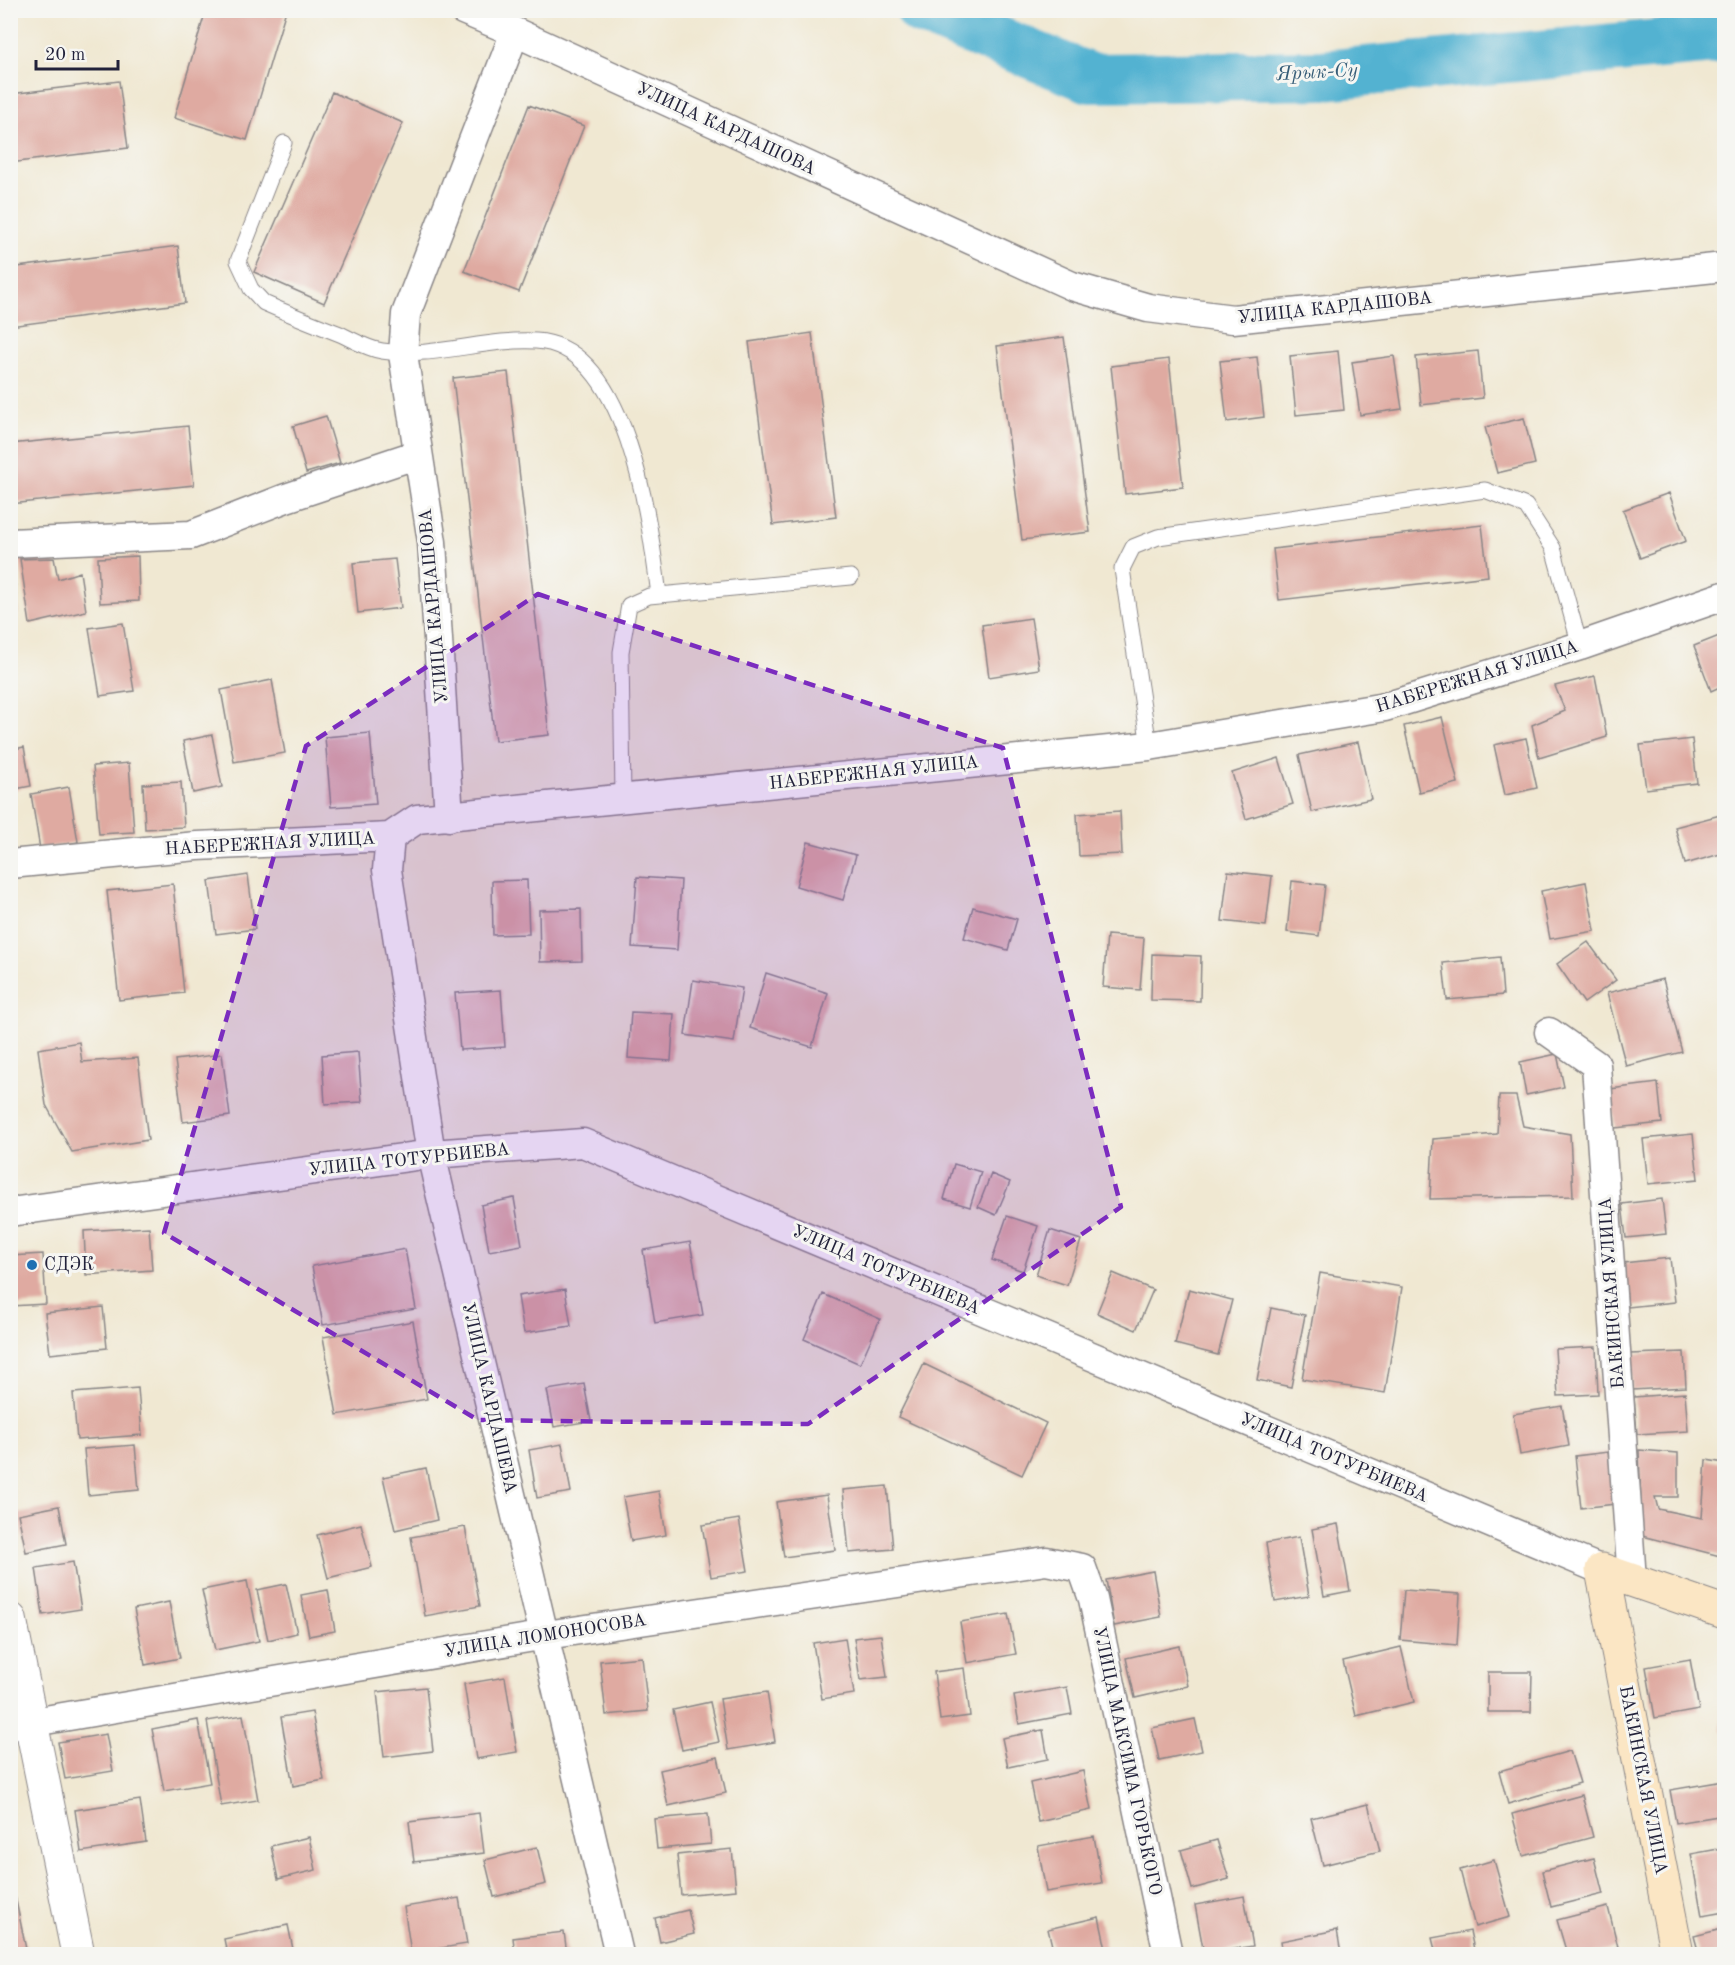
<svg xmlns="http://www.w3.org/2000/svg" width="1735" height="1965" viewBox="0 0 1735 1965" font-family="'Old Standard TT',serif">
<rect width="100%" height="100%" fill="#f6f6f2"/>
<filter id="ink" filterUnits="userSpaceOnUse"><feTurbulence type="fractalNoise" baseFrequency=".0167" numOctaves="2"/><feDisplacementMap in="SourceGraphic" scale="12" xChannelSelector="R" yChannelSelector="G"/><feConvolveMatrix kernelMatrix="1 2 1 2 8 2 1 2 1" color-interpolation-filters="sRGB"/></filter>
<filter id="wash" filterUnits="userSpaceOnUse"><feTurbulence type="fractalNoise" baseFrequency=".008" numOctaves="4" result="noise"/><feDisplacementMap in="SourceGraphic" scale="24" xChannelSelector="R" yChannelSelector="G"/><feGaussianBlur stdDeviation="1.35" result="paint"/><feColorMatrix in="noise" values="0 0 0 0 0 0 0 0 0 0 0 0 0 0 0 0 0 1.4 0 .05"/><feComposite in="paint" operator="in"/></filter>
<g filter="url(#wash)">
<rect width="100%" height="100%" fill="#f0e8d2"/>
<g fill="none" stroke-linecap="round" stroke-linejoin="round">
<path stroke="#52b2d1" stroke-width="50" d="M 921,10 L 1090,78 L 1323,75 L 1724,38"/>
</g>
<g id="blocks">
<path fill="#dfaaa1" d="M 206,10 L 286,10 L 247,140 L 174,118 Z
M 119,81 L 128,148 L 10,163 L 10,94 Z
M 332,92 L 403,123 L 324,303 L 254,272 Z
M 529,105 L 584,126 L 519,292 L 464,271 Z
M 178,246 L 185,303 L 10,326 L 10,268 Z
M 812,333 L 836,517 L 773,525 L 749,342 Z
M 1064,337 L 1090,532 L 1022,540 L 997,346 Z
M 1338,351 L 1344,410 L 1296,415 L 1290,356 Z
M 1478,351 L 1483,398 L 1421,405 L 1416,357 Z
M 1394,356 L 1402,409 L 1360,415 L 1352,362 Z
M 1257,357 L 1264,417 L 1227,422 L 1220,361 Z
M 1169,359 L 1183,487 L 1125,494 L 1111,366 Z
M 508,372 L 549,735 L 495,741 L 453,378 Z
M 326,416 L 340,463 L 306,473 L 293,426 Z
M 1524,418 L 1535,464 L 1497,473 L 1485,427 Z
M 188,426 L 194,485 L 10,504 L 10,444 Z
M 1669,493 L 1686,541 L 1640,558 L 1623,510 Z
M 1482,525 L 1488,576 L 1279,600 L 1273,549 Z
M 138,556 L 139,601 L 100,603 L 98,558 Z
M 54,558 L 58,579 L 80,572 L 86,611 L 30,624 L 20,559 Z
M 395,559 L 401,608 L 358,613 L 353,563 Z
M 10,570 L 14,570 L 18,613 L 10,614 Z
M 1031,618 L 1039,669 L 989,677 L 982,625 Z
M 123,623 L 134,691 L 100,696 L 89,628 Z
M 1724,634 L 1724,685 L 1711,691 L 1694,646 Z
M 1595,676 L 1607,737 L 1539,758 L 1532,725 L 1565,711 L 1555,686 Z
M 272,680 L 285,753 L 234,762 L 221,690 Z
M 1442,717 L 1458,783 L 1419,792 L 1404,726 Z
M 370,733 L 376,804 L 331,807 L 325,737 Z
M 212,735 L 222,787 L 193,793 L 183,741 Z
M 1526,738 L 1537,788 L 1505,795 L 1494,745 Z
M 1692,739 L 1697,783 L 1646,789 L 1640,745 Z
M 1358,742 L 1371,799 L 1312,812 L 1299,755 Z
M 24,747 L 31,786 L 10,790 L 10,750 Z
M 1279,758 L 1293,804 L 1246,819 L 1232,773 Z
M 129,763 L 134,832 L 99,834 L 93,766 Z
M 181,782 L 184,827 L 145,829 L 143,784 Z
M 69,787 L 78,842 L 40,849 L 31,794 Z
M 1120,811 L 1122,854 L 1079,856 L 1077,814 Z
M 1724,814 L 1724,853 L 1685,864 L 1675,827 Z
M 808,842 L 856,855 L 843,900 L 796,886 Z
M 1228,871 L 1272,876 L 1266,926 L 1222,921 Z
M 248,875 L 255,929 L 216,934 L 209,881 Z
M 637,877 L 681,880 L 677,950 L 632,947 Z
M 527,880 L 529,934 L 493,935 L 492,881 Z
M 1292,881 L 1325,885 L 1319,936 L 1287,932 Z
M 1586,882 L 1595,931 L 1550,939 L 1541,891 Z
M 173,884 L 184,993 L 119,1000 L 107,891 Z
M 973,907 L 1017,919 L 1008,950 L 964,938 Z
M 581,909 L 582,961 L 540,962 L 539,910 Z
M 1107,935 L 1144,938 L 1140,990 L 1103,987 Z
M 1588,942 L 1616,980 L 1584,1003 L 1557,964 Z
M 1152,954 L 1201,956 L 1200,1001 L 1151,1000 Z
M 1500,957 L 1503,995 L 1447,1000 L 1443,963 Z
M 766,973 L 828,993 L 812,1047 L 750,1028 Z
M 1663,979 L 1682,1052 L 1626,1066 L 1607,993 Z
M 693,980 L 742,988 L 734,1042 L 685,1035 Z
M 501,990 L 505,1047 L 460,1050 L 455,993 Z
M 631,1012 L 674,1014 L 671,1061 L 628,1058 Z
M 79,1042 L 82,1062 L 138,1058 L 148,1140 L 72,1152 L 46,1105 L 38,1049 Z
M 358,1052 L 362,1102 L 325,1104 L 322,1055 Z
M 222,1054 L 230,1116 L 183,1122 L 175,1060 Z
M 1557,1054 L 1564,1087 L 1526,1095 L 1520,1062 Z
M 1658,1083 L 1662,1123 L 1615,1128 L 1610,1089 Z
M 1499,1096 L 1516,1096 L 1523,1126 L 1570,1134 L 1573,1196 L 1430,1199 L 1433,1139 L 1497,1134 Z
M 1693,1134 L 1698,1179 L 1648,1184 L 1643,1139 Z
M 954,1164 L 981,1172 L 970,1207 L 944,1199 Z
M 991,1174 L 1010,1182 L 996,1215 L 978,1207 Z
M 514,1198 L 522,1245 L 489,1251 L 481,1205 Z
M 1662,1199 L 1666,1234 L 1626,1238 L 1622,1204 Z
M 1007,1216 L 1038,1226 L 1023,1271 L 992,1260 Z
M 149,1227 L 152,1270 L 86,1275 L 84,1231 Z
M 1050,1230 L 1081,1240 L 1067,1285 L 1036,1275 Z
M 690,1242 L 703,1315 L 655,1323 L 643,1250 Z
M 405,1249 L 416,1309 L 323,1325 L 312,1266 Z
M 43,1254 L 46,1304 L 10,1306 L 10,1256 Z
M 1670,1258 L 1675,1302 L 1628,1307 L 1623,1263 Z
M 1113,1273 L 1153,1290 L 1136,1330 L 1097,1313 Z
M 1320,1273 L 1402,1287 L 1385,1393 L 1302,1379 Z
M 565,1289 L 571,1326 L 524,1333 L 518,1296 Z
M 1189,1289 L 1232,1300 L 1218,1355 L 1175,1344 Z
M 823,1294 L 880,1319 L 860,1364 L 804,1339 Z
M 103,1307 L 107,1348 L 50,1354 L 45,1313 Z
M 1271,1308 L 1305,1315 L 1291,1387 L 1257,1380 Z
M 413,1321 L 427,1399 L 337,1415 L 323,1337 Z
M 1596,1347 L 1598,1394 L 1558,1396 L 1555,1349 Z
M 1684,1352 L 1686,1387 L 1632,1390 L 1630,1354 Z
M 924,1364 L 1046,1423 L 1022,1475 L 898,1417 Z
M 584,1384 L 591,1421 L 554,1427 L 547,1390 Z
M 138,1388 L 142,1435 L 77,1440 L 73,1393 Z
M 1685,1393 L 1688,1431 L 1637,1434 L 1634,1397 Z
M 1562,1406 L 1569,1446 L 1520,1455 L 1513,1414 Z
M 562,1444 L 571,1492 L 537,1498 L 529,1450 Z
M 135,1445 L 139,1490 L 88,1495 L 84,1449 Z
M 1639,1450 L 1678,1453 L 1678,1497 L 1655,1497 L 1658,1509 L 1702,1518 L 1706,1460 L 1724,1463 L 1724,1557 L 1642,1536 Z
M 1608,1452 L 1615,1504 L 1581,1508 L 1575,1456 Z
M 426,1468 L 437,1520 L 395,1530 L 383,1477 Z
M 887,1486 L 893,1549 L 849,1553 L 843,1490 Z
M 659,1491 L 666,1535 L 631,1541 L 623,1497 Z
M 827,1495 L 835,1550 L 784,1557 L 776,1502 Z
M 59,1506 L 66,1544 L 26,1552 L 18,1514 Z
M 739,1519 L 748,1571 L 711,1577 L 702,1525 Z
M 361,1524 L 372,1567 L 328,1578 L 317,1535 Z
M 1338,1524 L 1350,1591 L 1324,1596 L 1312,1529 Z
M 465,1527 L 480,1606 L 425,1616 L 411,1537 Z
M 1299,1537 L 1309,1596 L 1275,1602 L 1266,1543 Z
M 73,1562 L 81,1609 L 43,1615 L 36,1568 Z
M 1153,1571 L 1161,1617 L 1114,1626 L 1106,1580 Z
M 247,1581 L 259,1641 L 215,1650 L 202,1590 Z
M 286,1584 L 297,1633 L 268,1640 L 257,1590 Z
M 328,1590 L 335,1631 L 309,1636 L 301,1595 Z
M 1404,1590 L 1460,1594 L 1457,1645 L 1400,1640 Z
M 169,1602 L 180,1658 L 145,1665 L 134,1609 Z
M 1008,1614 L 1016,1654 L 967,1663 L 960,1622 Z
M 881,1635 L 887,1677 L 860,1680 L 854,1638 Z
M 845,1638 L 854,1694 L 822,1699 L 813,1643 Z
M 1179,1646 L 1188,1686 L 1135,1698 L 1126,1658 Z
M 1401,1647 L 1414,1702 L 1356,1716 L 1343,1661 Z
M 642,1657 L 648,1711 L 606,1715 L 600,1661 Z
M 1690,1659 L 1699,1710 L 1655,1718 L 1646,1667 Z
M 964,1668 L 970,1716 L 940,1720 L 934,1672 Z
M 1488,1672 L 1532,1672 L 1531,1712 L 1488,1712 Z
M 505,1677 L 517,1752 L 476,1759 L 464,1684 Z
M 426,1687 L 433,1751 L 384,1757 L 377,1692 Z
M 1067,1687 L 1072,1714 L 1019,1724 L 1014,1696 Z
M 767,1692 L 775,1742 L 728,1750 L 720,1699 Z
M 710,1702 L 719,1742 L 682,1750 L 673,1710 Z
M 1723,1706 L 1724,1706 L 1724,1731 L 1721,1731 Z
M 312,1712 L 324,1780 L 293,1786 L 281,1717 Z
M 243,1715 L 258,1800 L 221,1806 L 207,1721 Z
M 1195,1719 L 1202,1751 L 1159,1760 L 1152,1728 Z
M 198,1720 L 210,1783 L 164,1791 L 152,1729 Z
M 1043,1730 L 1048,1759 L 1008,1767 L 1002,1738 Z
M 106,1734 L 113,1771 L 65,1779 L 58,1742 Z
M 1570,1751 L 1580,1783 L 1508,1804 L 1499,1771 Z
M 718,1757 L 726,1793 L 668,1806 L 660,1770 Z
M 1083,1771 L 1091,1810 L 1038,1822 L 1030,1783 Z
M 1724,1781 L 1724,1815 L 1676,1823 L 1670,1790 Z
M 1582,1795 L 1593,1837 L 1523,1856 L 1512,1814 Z
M 140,1800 L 146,1842 L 81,1852 L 75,1810 Z
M 1368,1804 L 1380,1851 L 1323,1865 L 1311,1818 Z
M 479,1813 L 484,1853 L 414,1862 L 409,1822 Z
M 708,1814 L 711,1844 L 657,1849 L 654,1819 Z
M 1094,1836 L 1102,1883 L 1046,1892 L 1038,1846 Z
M 309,1837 L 316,1870 L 278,1879 L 271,1846 Z
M 1217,1840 L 1229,1879 L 1192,1889 L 1181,1850 Z
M 537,1847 L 546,1884 L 494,1897 L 485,1860 Z
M 1724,1848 L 1724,1912 L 1702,1916 L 1691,1854 Z
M 732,1849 L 736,1890 L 681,1895 L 677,1855 Z
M 1594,1858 L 1603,1894 L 1551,1907 L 1542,1871 Z
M 1494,1860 L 1510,1917 L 1475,1927 L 1460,1870 Z
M 12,1881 L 27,1954 L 10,1954 Z
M 1244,1896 L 1253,1946 L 1204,1954 L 1195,1905 Z
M 459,1898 L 467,1944 L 411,1953 L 404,1907 Z
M 1608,1907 L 1618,1947 L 1591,1954 L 1567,1954 L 1557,1920 Z
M 688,1910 L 694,1934 L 660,1942 L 655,1918 Z
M 1099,1917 L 1107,1954 L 1054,1954 L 1048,1929 Z
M 288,1925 L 294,1954 L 227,1954 L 224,1939 Z
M 1722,1929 L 1724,1954 L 1699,1954 L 1694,1936 Z
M 1337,1930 L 1341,1954 L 1283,1954 L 1281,1941 Z
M 1470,1931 L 1475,1954 L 1436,1954 L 1432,1938 Z
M 564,1932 L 567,1954 L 515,1954 L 513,1938 Z"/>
</g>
</g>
<g filter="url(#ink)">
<use href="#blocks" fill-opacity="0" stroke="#898586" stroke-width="1.5"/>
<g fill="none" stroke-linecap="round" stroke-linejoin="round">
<defs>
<path id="service" d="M 284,143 L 238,261 L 251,289 L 264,303 C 289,314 314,324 340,334 C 353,340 368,349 382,351 C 433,359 486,338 536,341 C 629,346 650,525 659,595
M 1149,746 L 1122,569 L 1133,547 L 1158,537 L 1485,490 L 1526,506 L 1553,548 L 1580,646
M 623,798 L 621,652 L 629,605 L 649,596 L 851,577"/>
<path id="minor" d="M 463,10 L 515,32
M 10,543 L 191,535 L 286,498 L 418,454
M 449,817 L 432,542 L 403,354 L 406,314 L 515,32 L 1072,286 L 1148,308 L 1233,319 L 1724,267
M 390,837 L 387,870 L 431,1154 L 619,1954
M 10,864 L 197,846 L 390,837 L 417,819 L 1149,746 L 1385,707 L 1580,646 L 1724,596
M 1549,1032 L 1596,1065 L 1632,1580
M 10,1212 L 431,1154 L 583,1143 L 1602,1570
M 10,1726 L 546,1635 L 1046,1561 L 1082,1568 L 1093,1599 L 1168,1954"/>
<path id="tertiary" d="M 10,1619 L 78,1954"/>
<path id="secondary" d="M 1677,1954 L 1602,1570 L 1724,1612"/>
</defs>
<use href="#service" stroke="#898586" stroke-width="17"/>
<use href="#minor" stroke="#898586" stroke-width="31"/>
<use href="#tertiary" stroke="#898586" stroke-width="35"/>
<use href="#secondary" stroke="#898586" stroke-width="35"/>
<use href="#service" stroke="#fff" stroke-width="15"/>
<use href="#minor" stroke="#fff" stroke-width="28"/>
<use href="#tertiary" stroke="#fff" stroke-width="33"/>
<use href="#secondary" stroke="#fbe6c4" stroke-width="33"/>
</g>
</g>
<path fill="#7b2cbf" fill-opacity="0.2" stroke="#7b2cbf" stroke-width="4.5" stroke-dasharray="12 8" stroke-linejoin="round" d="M 538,594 L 1003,748 L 1121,1207 L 808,1424 L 478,1420 L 164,1233 L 306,746 Z"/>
<circle fill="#1f6fb2" stroke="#f6f6f2" stroke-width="2" cx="32" cy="1265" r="6"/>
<g text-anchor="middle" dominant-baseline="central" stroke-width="6" stroke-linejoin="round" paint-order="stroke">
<g font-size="18" fill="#22223b" stroke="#f6f6f2">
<text transform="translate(726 129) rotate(25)">УЛИЦА КАРДАШОВА</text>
<text transform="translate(1335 308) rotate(-6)">УЛИЦА КАРДАШОВА</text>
<text transform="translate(434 606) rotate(-95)">УЛИЦА КАРДАШОВА</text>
<text transform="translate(1477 677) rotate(-17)">НАБЕРЕЖНАЯ УЛИЦА</text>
<text transform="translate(874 773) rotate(-6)">НАБЕРЕЖНАЯ УЛИЦА</text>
<text transform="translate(270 844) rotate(-3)">НАБЕРЕЖНАЯ УЛИЦА</text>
<text transform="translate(409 1160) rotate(-6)">УЛИЦА ТОТУРБИЕВА</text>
<text transform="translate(886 1270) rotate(23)">УЛИЦА ТОТУРБИЕВА</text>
<text transform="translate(1612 1293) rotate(-94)">БАКИНСКАЯ УЛИЦА</text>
<text transform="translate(489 1398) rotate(77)">УЛИЦА КАРДАШЕВА</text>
<text transform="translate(1334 1458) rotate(23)">УЛИЦА ТОТУРБИЕВА</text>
<text transform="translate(545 1636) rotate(-9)">УЛИЦА ЛОМОНОСОВА</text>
<text transform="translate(1127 1761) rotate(78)">УЛИЦА МАКСИМА ГОРЬКОГО</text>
<text transform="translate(1643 1780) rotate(79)">БАКИНСКАЯ УЛИЦА</text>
</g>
<g font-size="18" fill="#22223b" stroke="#f6f6f2" text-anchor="start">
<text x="44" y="1265">СДЭК</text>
</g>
<g font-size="20" font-style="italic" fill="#355c77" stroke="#f6f6f2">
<text transform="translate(1317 73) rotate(-3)">Ярык-Су</text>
</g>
</g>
<rect width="1735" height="1965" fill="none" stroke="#f6f6f2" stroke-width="36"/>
<path d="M36 60v9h82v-9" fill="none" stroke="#22223b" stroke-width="3"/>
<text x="45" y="60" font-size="18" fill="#22223b" stroke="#f6f6f2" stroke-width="4.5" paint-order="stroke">20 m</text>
</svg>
